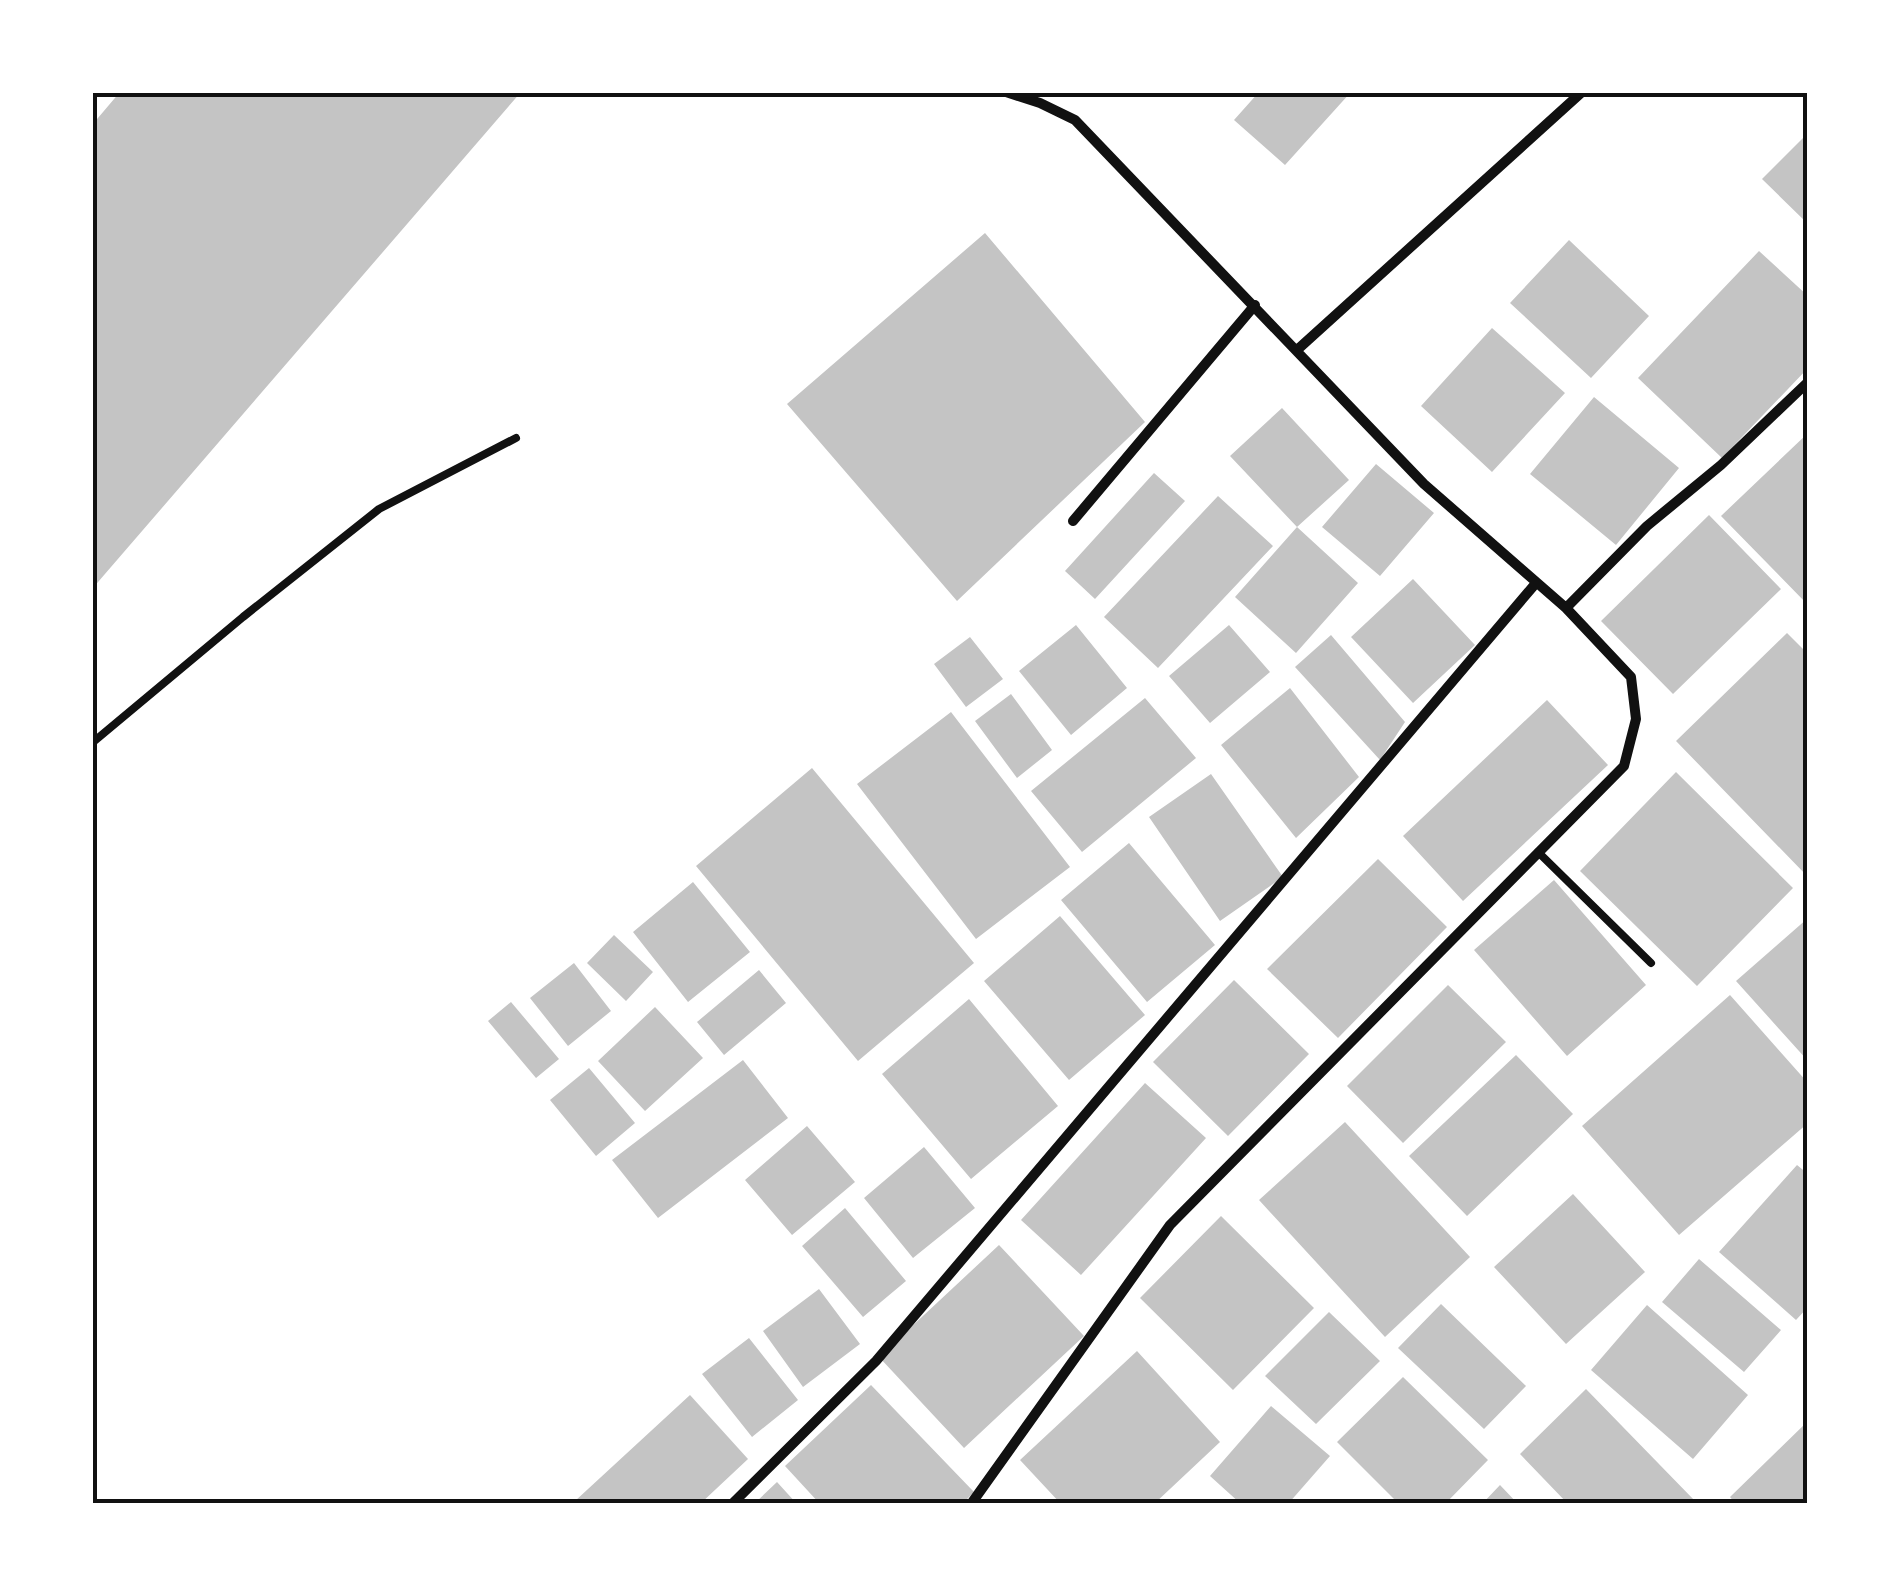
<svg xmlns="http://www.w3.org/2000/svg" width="1900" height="1596" viewBox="0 0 1900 1596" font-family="Rubik,sans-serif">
<rect width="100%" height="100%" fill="#fff"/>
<path fill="#c4c4c4" d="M 120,92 L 521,92 L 92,589 L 92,125 Z
M 1259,92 L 1351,92 L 1285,165 L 1234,120 Z
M 1808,133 L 1808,224 L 1762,179 Z
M 985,233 L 1145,422 L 957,601 L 787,404 Z
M 1569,240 L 1649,316 L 1591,378 L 1510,303 Z
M 1759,251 L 1808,296 L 1808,368 L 1722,458 L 1638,378 Z
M 1492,328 L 1565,393 L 1492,472 L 1421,406 Z
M 1594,397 L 1679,468 L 1616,545 L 1530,474 Z
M 1282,408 L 1349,480 L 1297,527 L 1230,456 Z
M 1808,433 L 1808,605 L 1721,516 Z
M 1376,464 L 1434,513 L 1380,576 L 1322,527 Z
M 1154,473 L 1185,501 L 1095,599 L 1065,571 Z
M 1218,496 L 1273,546 L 1158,668 L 1104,617 Z
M 1709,515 L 1781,589 L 1673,694 L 1601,621 Z
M 1297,527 L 1358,583 L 1296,653 L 1235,597 Z
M 1413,579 L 1475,645 L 1413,703 L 1351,637 Z
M 1076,625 L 1127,688 L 1071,735 L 1019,671 Z
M 1229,625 L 1270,672 L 1210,723 L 1169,676 Z
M 1787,633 L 1808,654 L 1808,877 L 1676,741 Z
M 1331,635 L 1405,722 L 1380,760 L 1295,667 Z
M 970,637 L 1003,679 L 966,707 L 934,664 Z
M 1290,688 L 1359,777 L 1296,838 L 1221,745 Z
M 1011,694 L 1052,750 L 1017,778 L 975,721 Z
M 1145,698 L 1196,758 L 1082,852 L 1031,791 Z
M 1547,700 L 1608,765 L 1463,901 L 1403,836 Z
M 951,712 L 1070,867 L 976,939 L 857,784 Z
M 812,768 L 974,963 L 858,1061 L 696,866 Z
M 1676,772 L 1793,888 L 1697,986 L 1580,871 Z
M 1211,774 L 1283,877 L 1220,921 L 1149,817 Z
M 1129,843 L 1215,945 L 1147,1002 L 1061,900 Z
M 1378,859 L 1447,927 L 1338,1038 L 1267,969 Z
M 1554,880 L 1646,985 L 1567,1056 L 1474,950 Z
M 693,882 L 750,952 L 688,1002 L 633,932 Z
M 1060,916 L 1145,1015 L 1069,1080 L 984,981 Z
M 1808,918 L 1808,1061 L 1736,981 Z
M 614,935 L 653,972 L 626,1001 L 587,963 Z
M 574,963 L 611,1011 L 568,1046 L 530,998 Z
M 759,970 L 786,1003 L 724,1055 L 697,1022 Z
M 1234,980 L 1309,1054 L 1228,1136 L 1153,1062 Z
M 1448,985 L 1506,1042 L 1403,1143 L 1347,1086 Z
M 1730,995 L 1808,1083 L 1808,1123 L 1679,1235 L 1582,1126 Z
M 969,999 L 1058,1106 L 971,1179 L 882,1074 Z
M 511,1002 L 559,1059 L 536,1078 L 488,1021 Z
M 655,1007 L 703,1058 L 645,1111 L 598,1061 Z
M 1516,1055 L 1573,1114 L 1467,1216 L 1409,1156 Z
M 743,1060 L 788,1118 L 658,1218 L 612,1160 Z
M 589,1068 L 635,1123 L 596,1156 L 550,1100 Z
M 1145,1083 L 1206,1138 L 1081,1275 L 1021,1220 Z
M 1345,1122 L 1470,1257 L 1385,1337 L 1259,1200 Z
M 807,1126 L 855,1182 L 792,1235 L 745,1180 Z
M 924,1147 L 975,1208 L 913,1258 L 864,1198 Z
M 1797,1165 L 1808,1174 L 1808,1307 L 1796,1320 L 1719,1252 Z
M 1573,1194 L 1645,1272 L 1566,1344 L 1494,1267 Z
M 845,1208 L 906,1281 L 863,1317 L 802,1246 Z
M 1221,1216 L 1314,1308 L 1233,1390 L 1140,1298 Z
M 999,1245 L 1084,1336 L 964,1448 L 879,1357 Z
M 1699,1259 L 1781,1330 L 1744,1372 L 1662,1302 Z
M 819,1289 L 860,1344 L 803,1387 L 763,1331 Z
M 1441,1304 L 1526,1386 L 1484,1429 L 1398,1348 Z
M 1647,1305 L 1748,1395 L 1693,1459 L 1591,1370 Z
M 1329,1312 L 1380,1361 L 1316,1424 L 1265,1376 Z
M 749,1338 L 798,1400 L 752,1437 L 702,1374 Z
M 1137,1351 L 1220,1442 L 1154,1504 L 1061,1504 L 1020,1460 Z
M 1403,1377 L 1488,1460 L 1445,1504 L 1399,1504 L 1337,1442 Z
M 871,1385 L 974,1492 L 962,1504 L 820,1504 L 785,1466 Z
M 1586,1389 L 1695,1501 L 1692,1504 L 1568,1504 L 1520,1454 Z
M 690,1395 L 748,1459 L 700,1504 L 577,1504 L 575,1501 Z
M 1271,1406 L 1330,1456 L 1288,1504 L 1241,1504 L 1210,1476 Z
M 1808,1421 L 1808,1504 L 1736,1504 L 1730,1497 Z
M 777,1482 L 797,1504 L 754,1504 Z
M 1500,1485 L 1518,1504 L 1482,1504 Z"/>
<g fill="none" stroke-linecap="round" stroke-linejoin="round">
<path stroke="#111" stroke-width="8" d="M 92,743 L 243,617 L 379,509 L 516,438
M 1538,852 L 1651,963"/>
<path stroke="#111" stroke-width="10" d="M 1297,350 L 1582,92
M 1073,521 L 1255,305
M 1566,608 L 1647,526 L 1721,465 L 1808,382
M 732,1504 L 876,1361 L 1536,583
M 971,1504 L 1170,1225 L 1624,766 L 1636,719 L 1631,677 L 1566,608 L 1424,484 L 1075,120 L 1040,103 L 1006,92"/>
</g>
<rect width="1900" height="1596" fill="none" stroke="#ffffff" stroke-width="190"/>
<rect x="95" y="95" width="1710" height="1406" fill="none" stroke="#111" stroke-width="4"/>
</svg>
